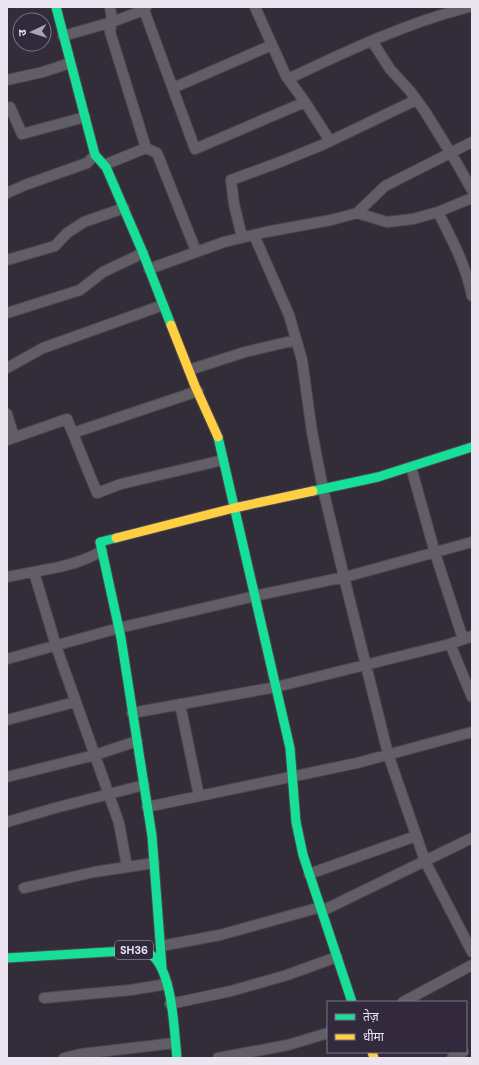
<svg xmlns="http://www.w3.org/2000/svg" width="479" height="1065" viewBox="0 0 479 1065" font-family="'DM Sans','Noto Sans Devanagari',sans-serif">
<rect width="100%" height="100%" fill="#322d38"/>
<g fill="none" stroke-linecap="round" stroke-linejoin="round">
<defs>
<path id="street" d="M 255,7 L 286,76 L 305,102 L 330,141
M 144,10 L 195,149 L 305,102
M 63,36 L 112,22 L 144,10 L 146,7
M 372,41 L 390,69 L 410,91 L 424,110 L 455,160 L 472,190
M 288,79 C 347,51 406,23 469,7
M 7,80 L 43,72 L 70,63
M 173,88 L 272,45
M 10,107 L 22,134 L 85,117
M 146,148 L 157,153 L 196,251
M 104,165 L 146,148 L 110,32 L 112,19 L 110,7
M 7,193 L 25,185 L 87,163 L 95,155
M 438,212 C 452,240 466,265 472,296
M 357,213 L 385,186 L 472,142
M 254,235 L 289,315 L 302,360 L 312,432 L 323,489 L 344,577 L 388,754 L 425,861 L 472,952
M 242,237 L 234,204 L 231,180 L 280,162 L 322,145 L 416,100
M 7,260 L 55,246 L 67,233 L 84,222 L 124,208
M 149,269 L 224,242 L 266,232 L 331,220 L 357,213 L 387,222 L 413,219 L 438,212 L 472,198
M 7,313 L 80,290 L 103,272 L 143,253
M 7,368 L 43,348 L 163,305
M 189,370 L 245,352 L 296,340
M 7,414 L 14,437
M 73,433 L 198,391
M 7,440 L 67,419 L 97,493 L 121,484 L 223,460
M 411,467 L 435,553 L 463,639
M 34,572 L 56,646 L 119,823 L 127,867
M 7,577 C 39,570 73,568 102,551
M 450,644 L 472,697
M 7,659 L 119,628 L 255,596 L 349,576 L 472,542
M 180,704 L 199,796
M 132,713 L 276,687 L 450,644 L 472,636
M 7,720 L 75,702
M 7,777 L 95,755 L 137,741
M 147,807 L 357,763 L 472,732
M 7,822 L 55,808 L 144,785
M 309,874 L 416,836
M 24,888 L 94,872 L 154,863
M 322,911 L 472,838
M 161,946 L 220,935 L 321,907
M 44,998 L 131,990 L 167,984
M 403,1002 L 472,965
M 170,1004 L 231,991 L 287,975 L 337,957
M 64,1058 L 81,1054 L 175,1043
M 218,1058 L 288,1045 L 328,1033
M 452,1058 L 463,1052"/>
<path id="fast" d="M 56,7 L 95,155 L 106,167 L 143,253 L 171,325
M 218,437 L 290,748 L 296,822 L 303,855 L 352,1002
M 313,491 L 378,477 L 472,447
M 116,538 L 100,542 L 121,638 L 152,836 L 162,968
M 7,958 L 141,950 C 146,952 151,954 155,958 C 173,979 174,1030 177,1058"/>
<path id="slow" d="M 171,325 L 195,386 L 218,437
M 116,538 L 234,508 L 313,491
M 372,1052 L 374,1058"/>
</defs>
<use href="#street" stroke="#4c4851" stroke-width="12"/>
<use href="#fast" stroke="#4c4851" stroke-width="11"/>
<use href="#slow" stroke="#4c4851" stroke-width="11"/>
<use href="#street" stroke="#625e66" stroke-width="10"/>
<use href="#fast" stroke="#16e098" stroke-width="9"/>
<use href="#slow" stroke="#ffcf43" stroke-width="9"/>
</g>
<g text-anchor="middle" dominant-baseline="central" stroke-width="3" stroke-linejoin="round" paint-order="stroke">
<rect fill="#32293c" stroke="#b3adbb" stroke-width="1" x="115" y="941" width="38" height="18" rx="3"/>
<g font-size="11" font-weight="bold" fill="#eae5f1">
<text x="134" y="950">SH36</text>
</g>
</g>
<rect width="479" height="1065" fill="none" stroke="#eae5f1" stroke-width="16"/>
<rect x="327" y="1001" width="140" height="52" fill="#32293c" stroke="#7c7484"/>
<rect x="335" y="1014" width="20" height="6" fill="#16e098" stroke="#7c7484"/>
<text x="363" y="1021" font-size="12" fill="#eae5f1">तेज़</text>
<rect x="335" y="1034" width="20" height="6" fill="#ffcf43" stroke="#7c7484"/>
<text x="363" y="1041" font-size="12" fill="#eae5f1">धीमा</text>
<g transform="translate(32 32) rotate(266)"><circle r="19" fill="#32293c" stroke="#7c7484"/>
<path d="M0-3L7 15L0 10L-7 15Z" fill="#aaa5b0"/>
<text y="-6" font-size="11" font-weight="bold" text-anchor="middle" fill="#eae5f1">उ</text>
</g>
</svg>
